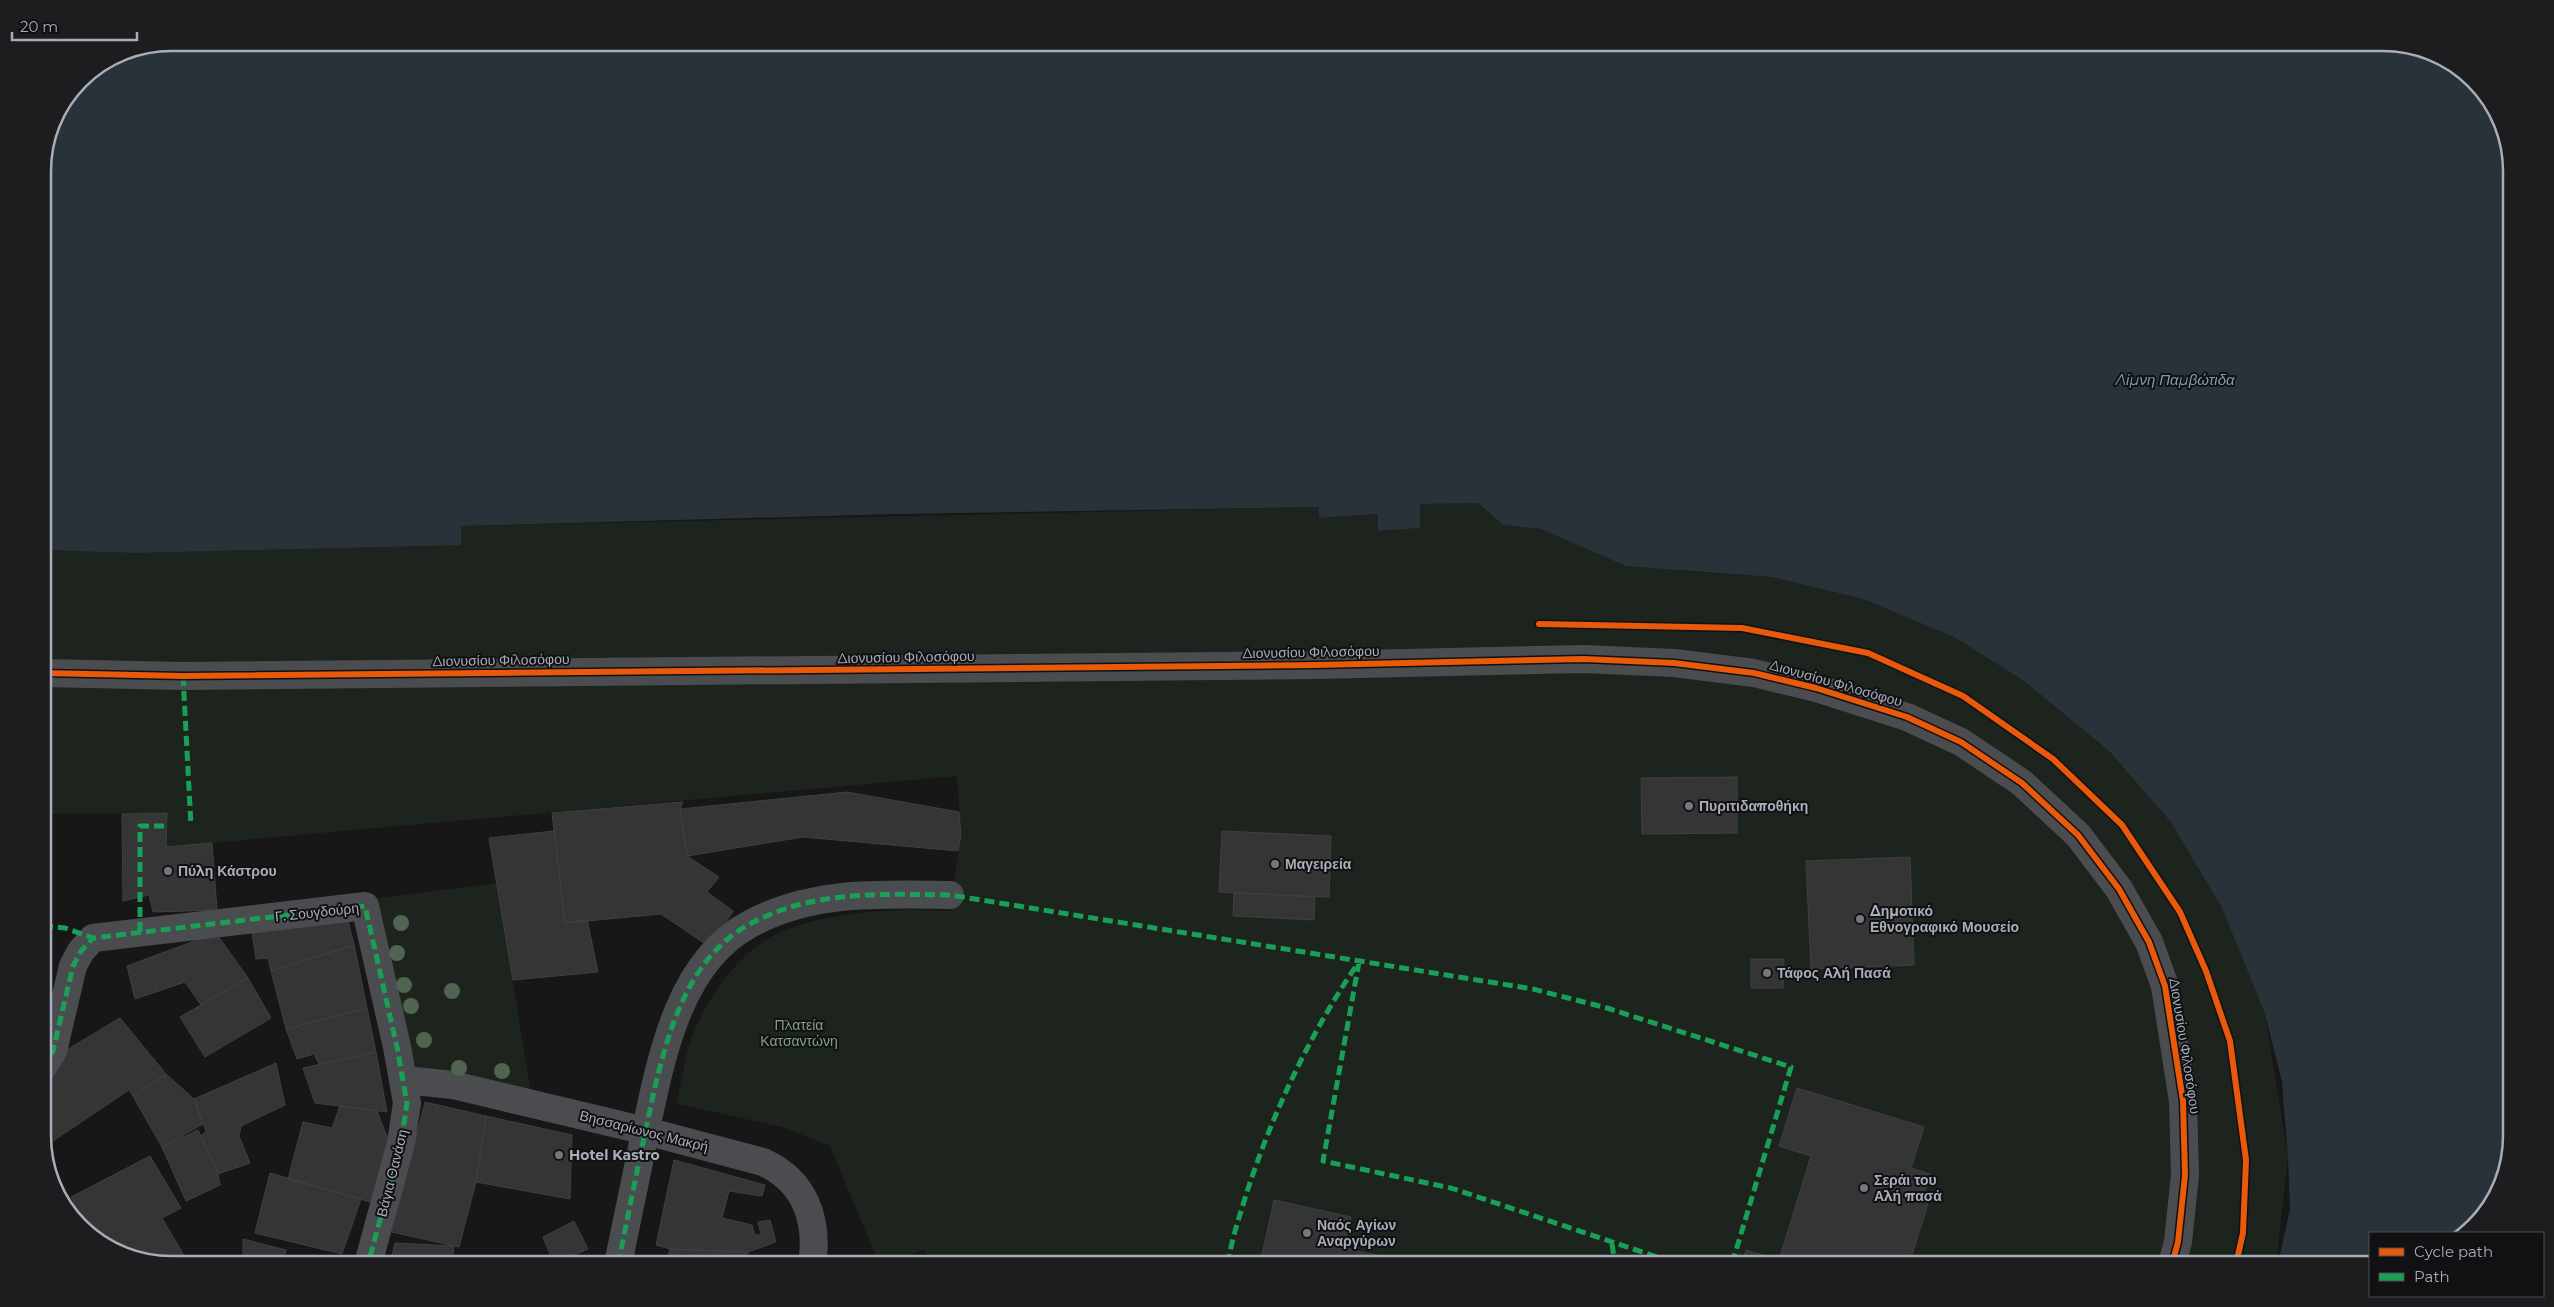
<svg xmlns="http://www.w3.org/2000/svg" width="2554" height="1307" viewBox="0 0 2554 1307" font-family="Montserrat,sans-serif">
<rect width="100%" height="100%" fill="#171717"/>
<path fill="#1d241e" d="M 1478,503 L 1503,525 L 1541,529 L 1685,571 L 1772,577 L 1863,599 L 1954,637 L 2024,681 L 2109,751 L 2170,821 L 2222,908 L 2265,1014 L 2288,1157 L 2276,1264 L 937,1264 L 923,1250 L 887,1264 L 879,1264 L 830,1146 L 782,1127 L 677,1104 C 681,1081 685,1056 693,1034 C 710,992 744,945 788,929 C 836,911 899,908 950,911 L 961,835 L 957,776 L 166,847 L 166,813 L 43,814 L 43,550 L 136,553 L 461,544 L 461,526 L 1320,507 L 1320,518 L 1379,514 L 1379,531 L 1420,528 L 1419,504 Z
M 497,883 L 531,1093 L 414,1070 L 371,899 Z"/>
<path fill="#2a3239" d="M 172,43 L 2382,43 L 2440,56 L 2490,100 L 2511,164 L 2511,1135 L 2498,1193 L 2460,1233 L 2370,1233 L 2370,1264 L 2278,1264 L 2290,1209 L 2288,1157 L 2282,1082 L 2265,1014 L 2222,908 L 2170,821 L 2109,751 L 2024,681 L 1954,637 L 1863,599 L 1772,577 L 1626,566 L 1541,529 L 1503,525 L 1478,503 L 1420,504 L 1420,528 L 1378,531 L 1378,514 L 1319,518 L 1319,507 L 895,514 L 461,526 L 461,545 L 136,553 L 43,550 L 43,164 L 52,122 L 81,80 L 123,52 Z"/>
<path fill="#353536" stroke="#3f4043" d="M 1737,777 L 1737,833 L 1642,834 L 1641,778 Z
M 847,792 L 959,812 L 961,835 L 958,851 L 803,837 L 687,856 L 680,809 Z
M 683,802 L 680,809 L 687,856 L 719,877 L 707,892 L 733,911 L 710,947 L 661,914 L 565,923 L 552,813 Z
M 167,813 L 166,847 L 212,843 L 217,910 L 153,912 L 149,895 L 123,901 L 122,814 Z
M 554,831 L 565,923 L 587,919 L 598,972 L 513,980 L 489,838 Z
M 1222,831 L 1331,836 L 1329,897 L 1219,892 Z
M 1910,857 L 1914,965 L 1811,969 L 1806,861 Z
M 1234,893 L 1315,897 L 1314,920 L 1233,916 Z
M 345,909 L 354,945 L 271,971 L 268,958 L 256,959 L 250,919 Z
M 216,933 L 248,978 L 201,1005 L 185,982 L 135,999 L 127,966 Z
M 354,945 L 367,1008 L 286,1029 L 271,971 Z
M 1751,959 L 1784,959 L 1783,988 L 1751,988 Z
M 248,978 L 271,1018 L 205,1057 L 180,1017 Z
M 367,1008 L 376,1052 L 319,1064 L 314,1054 L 297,1059 L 286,1029 Z
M 120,1018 L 166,1074 L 133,1096 L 129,1090 L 44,1147 L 43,1067 L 45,1063 Z
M 376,1052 L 387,1112 L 315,1103 L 303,1068 Z
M 276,1063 L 285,1105 L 241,1126 L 239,1136 L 250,1163 L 218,1174 L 201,1136 L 206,1131 L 194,1099 Z
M 166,1074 L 194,1099 L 203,1124 L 162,1147 L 133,1096 Z
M 1797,1088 L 1924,1127 L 1911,1168 L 1930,1174 L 1922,1202 L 1928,1204 L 1909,1264 L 1742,1264 L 1746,1250 L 1779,1260 L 1811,1156 L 1779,1146 Z
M 425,1102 L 486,1116 L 476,1182 L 459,1247 L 392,1232 Z
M 340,1106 L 377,1111 L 393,1152 L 378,1204 L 288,1179 L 303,1122 L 332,1128 Z
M 486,1116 L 572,1135 L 570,1199 L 476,1182 Z
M 198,1130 L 218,1174 L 220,1185 L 186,1201 L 162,1147 Z
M 150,1156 L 181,1208 L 162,1218 L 189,1264 L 172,1264 L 114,1251 L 86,1226 L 71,1197 Z
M 674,1160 L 765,1185 L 762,1196 L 729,1191 L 722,1218 L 752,1225 L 755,1235 L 761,1235 L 758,1222 L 770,1220 L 776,1242 L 748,1252 L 670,1249 L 656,1245 Z
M 270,1173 L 361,1199 L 342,1254 L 255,1233 Z
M 1274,1200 L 1351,1217 L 1344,1248 L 1385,1257 L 1383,1264 L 1260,1264 Z
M 574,1221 L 588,1249 L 554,1264 L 543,1237 Z
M 243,1239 L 286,1250 L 283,1264 L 243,1264 Z
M 395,1243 L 454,1246 L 452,1264 L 390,1264 Z
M 670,1249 L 748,1252 L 747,1264 L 666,1264 Z
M 284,1260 L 311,1264 L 283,1264 Z"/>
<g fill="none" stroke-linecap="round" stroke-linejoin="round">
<path stroke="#4b4c50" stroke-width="28" d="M 43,673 L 183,676 L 1316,665 L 1584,659 L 1674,663 L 1754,673 L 1816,688 L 1907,717 L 1961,742 L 2022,783 L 2078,835 L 2119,889 L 2149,942 L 2165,986 L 2183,1101 L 2185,1175 L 2178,1242 L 2172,1264
M 43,1067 L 53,1051 L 73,966 L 81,951 L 93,938 L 365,906 L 397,1047 L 407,1103 L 401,1143 L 368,1264
M 404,1080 L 453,1085 L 646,1131 L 763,1162 C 805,1181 819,1220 812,1264
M 618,1264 C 627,1222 635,1180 644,1138 C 660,1065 676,963 750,924 C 812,890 882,894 950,895"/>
<path stroke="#1a9f57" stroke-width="5" stroke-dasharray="10 5" stroke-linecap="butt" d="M 183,676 L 191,826
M 43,926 L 65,928 L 93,938 L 365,906 L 397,1047 L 407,1103 L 401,1143 L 368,1264
M 140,932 L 140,826 L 167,826
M 1359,962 L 1323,1161 L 1451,1188 L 1678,1264
M 43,1067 L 53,1051 L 73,966 L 81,951 L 93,938
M 1612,1244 L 1615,1264
M 618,1264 C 627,1222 635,1180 644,1138 C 660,1065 676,963 750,924 C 812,890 882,894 950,895 L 1533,989 L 1607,1008 L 1791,1067 L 1732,1264
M 1228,1264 C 1231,1241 1239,1218 1246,1195 C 1272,1114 1309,1036 1356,966"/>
<defs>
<path id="cycleway" d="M 1539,624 L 1742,628 L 1868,653 L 1963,696 L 2053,759 L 2122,825 L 2180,912 L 2206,971 L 2230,1041 L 2246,1160 L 2243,1233 L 2236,1264
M 43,673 L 183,676 L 1316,665 L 1584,659 L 1674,663 L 1754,673 L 1816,688 L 1907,717 L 1961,742 L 2022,783 L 2078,835 L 2119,889 L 2149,942 L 2165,986 L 2183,1101 L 2185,1175 L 2178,1242 L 2172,1264"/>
</defs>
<use href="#cycleway" stroke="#111113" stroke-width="9"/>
<use href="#cycleway" stroke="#e8590c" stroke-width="6"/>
</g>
<g fill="#506451">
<circle cx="401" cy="923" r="8"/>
<circle cx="397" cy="953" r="8"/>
<circle cx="404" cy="985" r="8"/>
<circle cx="452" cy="991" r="8"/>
<circle cx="411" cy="1006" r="8"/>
<circle cx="424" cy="1040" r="8"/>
<circle cx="459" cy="1068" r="8"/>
<circle cx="502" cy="1071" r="8"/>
</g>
<g fill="#757880" stroke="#111113" stroke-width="2">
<circle cx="1689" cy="806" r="5"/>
<circle cx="1275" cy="864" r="5"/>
<circle cx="168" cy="871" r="5"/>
<circle cx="1860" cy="919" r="5"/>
<circle cx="1767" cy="973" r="5"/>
<circle cx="559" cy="1155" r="5"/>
<circle cx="1864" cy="1188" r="5"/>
<circle cx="1307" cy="1233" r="5"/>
</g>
<g text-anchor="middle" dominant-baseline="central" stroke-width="4" stroke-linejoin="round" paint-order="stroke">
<g font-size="14" fill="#a8adb8" stroke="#111113">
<text transform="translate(1311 652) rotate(-1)">Διονυσίου Φιλοσόφου</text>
<text transform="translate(906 657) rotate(-1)">Διονυσίου Φιλοσόφου</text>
<text transform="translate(501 660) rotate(-1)">Διονυσίου Φιλοσόφου</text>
<text transform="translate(1836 683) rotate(16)">Διονυσίου Φιλοσόφου</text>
<text transform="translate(317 912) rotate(-6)">Γ. Σουγδούρη</text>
<text transform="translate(2185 1046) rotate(81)">Διονυσίου Φιλοσόφου</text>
<text transform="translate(644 1131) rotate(14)">Βησσαρίωνος Μακρή</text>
<text transform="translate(392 1173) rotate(-76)">Βάγια Θανάση</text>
</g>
<g font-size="14" font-weight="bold" fill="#a8adb8" stroke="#111113" text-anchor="start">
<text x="1699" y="806">Πυριτιδαποθήκη</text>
<text x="1285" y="864">Μαγειρεία</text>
<text x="178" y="871">Πύλη Κάστρου</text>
<text x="1870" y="911">Δημοτικό<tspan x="1870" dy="16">Εθνογραφικό Μουσείο</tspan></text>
<text x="1777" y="973">Τάφος Αλή Πασά</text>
<text x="569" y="1155">Hotel Kastro</text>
<text x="1874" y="1180">Σεράι του<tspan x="1874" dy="16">Αλή πασά</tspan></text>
<text x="1317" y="1225">Ναός Αγίων<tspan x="1317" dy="16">Αναργύρων</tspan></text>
</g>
<g font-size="14" fill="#7fa381" stroke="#111113">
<text x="799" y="1025">Πλατεία<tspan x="799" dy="16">Κατσαντώνη</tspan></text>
</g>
<g font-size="15" font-style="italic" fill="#7f9bb3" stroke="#111113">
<text x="2175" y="379">Λίμνη Παμβώτιδα</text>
</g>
</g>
<path d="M0 0H2554V1307H0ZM171 51H2383A120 120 0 0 1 2503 171V1136A120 120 0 0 1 2383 1256H171A120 120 0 0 1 51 1136V171A120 120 0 0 1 171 51Z" fill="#1d1d20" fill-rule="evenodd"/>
<path fill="none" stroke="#a8adb8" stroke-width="2.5" d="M171 51H2383A120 120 0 0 1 2503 171V1136A120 120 0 0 1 2383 1256H171A120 120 0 0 1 51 1136V171A120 120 0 0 1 171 51Z"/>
<rect x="2369" y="1232" width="175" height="65" fill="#111113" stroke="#4d4f55"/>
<rect x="2379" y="1248" width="25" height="8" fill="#e8590c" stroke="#4d4f55"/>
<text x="2414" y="1257" font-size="15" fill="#a8adb8">Cycle path</text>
<rect x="2379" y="1273" width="25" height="8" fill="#1a9f57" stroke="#4d4f55"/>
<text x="2414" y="1282" font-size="15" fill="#a8adb8">Path</text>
<path d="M12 32v8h125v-8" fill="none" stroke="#a8adb8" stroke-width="2.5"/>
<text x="20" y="32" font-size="15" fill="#a8adb8" stroke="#111113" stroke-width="4" paint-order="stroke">20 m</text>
</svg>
